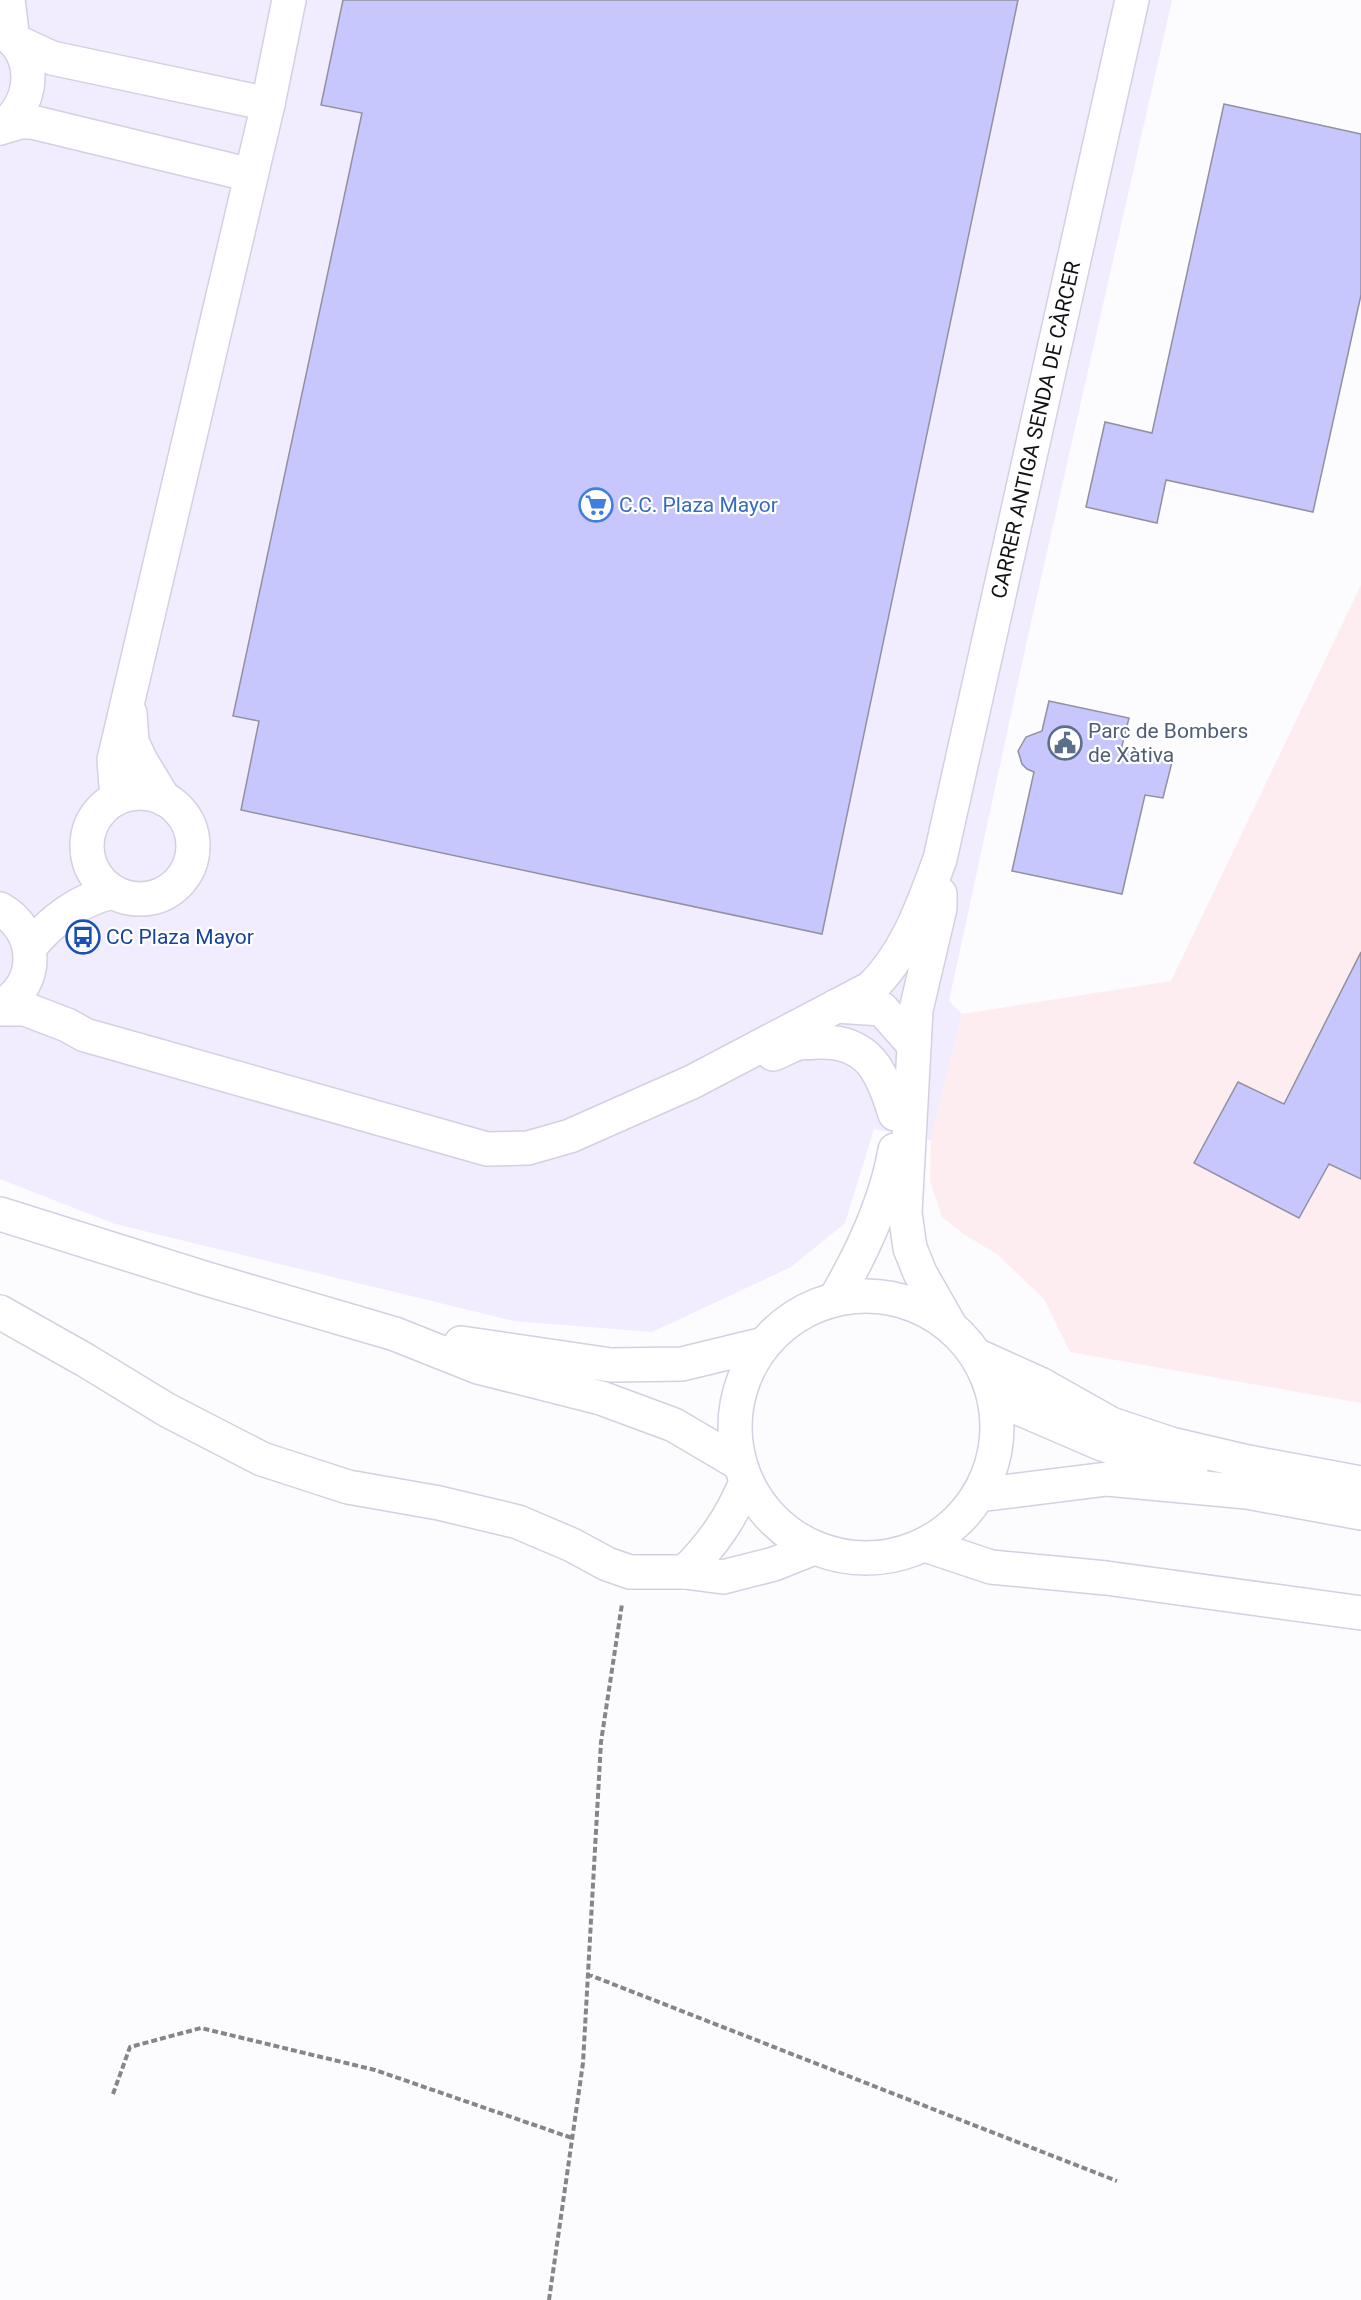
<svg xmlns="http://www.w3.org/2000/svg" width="1361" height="2300" viewBox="0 0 1361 2300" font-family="Roboto,sans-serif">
<rect width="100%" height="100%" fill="#fcfbfe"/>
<path fill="#f1ecfe" d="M 0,0 L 1172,0 L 1027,640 L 949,1001 L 962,1014 L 931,1140 L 874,1129 L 845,1223 L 791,1267 L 652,1332 L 514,1321 L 115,1224 L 0,1179 Z"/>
<path fill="#fdedf0" d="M 1361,585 L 1361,1403 L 1070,1352 L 1044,1299 L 998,1255 L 962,1233 L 942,1217 L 930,1181 L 931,1140 L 962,1014 L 1171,981 Z"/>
<path fill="#c7c6fd" stroke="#9191a0" stroke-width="1.5" d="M 343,0 L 1018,0 L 822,934 L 241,810 L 259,721 L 233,716 L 362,113 L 321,105 Z
M 1224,104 L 1361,134 L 1361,295 L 1313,512 L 1166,480 L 1157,523 L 1086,507 L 1105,422 L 1152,433 Z
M 1049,701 L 1129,718 L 1121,750 L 1172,762 L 1163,798 L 1145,795 L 1122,894 L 1012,871 L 1034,772 L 1027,769 L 1022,764 L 1018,751 L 1026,737 L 1042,731 Z
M 1361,952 L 1361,1179 L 1329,1164 L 1299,1218 L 1194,1163 L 1238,1082 L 1284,1104 Z"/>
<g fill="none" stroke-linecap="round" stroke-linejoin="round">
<defs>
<g id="minor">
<path d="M 8,0 L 13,40 L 52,58 L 268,104"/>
<path d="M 0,128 L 21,122 L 32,122 L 251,175"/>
<path d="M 0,128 C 32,107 39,61 8,35"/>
<path d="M 130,713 L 132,742 L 141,761 L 164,799"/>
<circle cx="140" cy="846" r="53"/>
<path d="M 117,798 L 114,760 L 268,104 L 289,0"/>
<path d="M 940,894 L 940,908 L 916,1010 L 905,1213 L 910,1248 L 920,1273 L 949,1324"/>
<path d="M 0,909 C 39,930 41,986 0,1006"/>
<path d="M 30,947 C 51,921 80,899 113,892"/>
<path d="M 836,1006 L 882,1009 L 914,1045"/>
<path id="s1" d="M 0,1009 L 25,1009 L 67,1025 L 85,1035 L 487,1149 L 528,1148 L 570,1136 L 692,1082 L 871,988 C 907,953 923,905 940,859 L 1132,0"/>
<path d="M 773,1054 C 782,1051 791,1045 799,1043 C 805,1042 812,1043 818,1042 C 869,1040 882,1072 895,1114"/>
<path d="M 835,1299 C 862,1253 886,1203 895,1150"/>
<path d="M 0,1312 L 85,1360 L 167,1410 L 262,1459 L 348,1487 L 439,1503 L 518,1522 L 572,1545 L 607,1564 L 630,1572 L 685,1572 L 723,1577 L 774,1564 L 814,1548"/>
<path d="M 978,1356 L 1040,1384 L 1111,1424 L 1171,1444 L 1248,1462 L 1361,1483"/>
<path d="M 925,1545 L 991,1567 L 1106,1578 L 1361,1613"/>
<path d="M 685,1572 C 713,1544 731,1518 746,1482"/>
</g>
<path id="major" d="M 0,1214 L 207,1279 L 395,1334 L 478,1367 L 601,1398 L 674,1425 L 740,1464
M735 1427a131 131 0 1 1 262 0a131 131 0 1 1-262 0Z
M 461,1343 L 611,1365 L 682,1364 L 764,1344
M 995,1398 L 1102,1444 L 1191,1473
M 979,1495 L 1107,1479 L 1247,1492 L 1361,1513"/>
</defs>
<use href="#minor" stroke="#d5d0e0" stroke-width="36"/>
<use href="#major" stroke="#d5d0e0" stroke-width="36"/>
<path stroke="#868589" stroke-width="4" stroke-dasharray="6 3" stroke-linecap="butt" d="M 587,1974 L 1117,2181
M 113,2094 L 130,2047 L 201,2028 L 375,2070 L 572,2138
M 549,2300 L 583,2063 L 601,1742 L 622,1604"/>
<use href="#minor" stroke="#fff" stroke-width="33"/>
<use href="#major" stroke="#fff" stroke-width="33"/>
</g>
<defs>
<symbol id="supermarket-ring" viewBox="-11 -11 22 22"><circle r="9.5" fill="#fff" stroke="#3f7fe0" stroke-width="1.5"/><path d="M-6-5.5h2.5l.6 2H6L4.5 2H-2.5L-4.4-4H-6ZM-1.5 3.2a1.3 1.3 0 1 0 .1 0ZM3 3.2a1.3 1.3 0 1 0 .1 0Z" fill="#3f7fe0"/></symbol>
<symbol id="civic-ring" viewBox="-11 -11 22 22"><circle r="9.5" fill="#fff" stroke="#5c6f8a" stroke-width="1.5"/><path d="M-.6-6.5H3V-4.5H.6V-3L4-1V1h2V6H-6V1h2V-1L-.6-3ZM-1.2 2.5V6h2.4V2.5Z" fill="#5c6f8a"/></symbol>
<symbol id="bus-ring" viewBox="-11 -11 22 22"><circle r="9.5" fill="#fff" stroke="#1a4fb4" stroke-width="1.5"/><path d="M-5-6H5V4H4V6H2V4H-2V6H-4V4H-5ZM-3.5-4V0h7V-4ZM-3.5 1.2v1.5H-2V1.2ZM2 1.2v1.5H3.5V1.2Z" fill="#1a4fb4"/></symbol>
</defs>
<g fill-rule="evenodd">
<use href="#supermarket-ring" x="577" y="486" width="38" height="38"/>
<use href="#civic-ring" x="1046" y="724" width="38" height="38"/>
<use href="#bus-ring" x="64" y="918" width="38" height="38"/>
</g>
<g text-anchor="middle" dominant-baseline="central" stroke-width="4.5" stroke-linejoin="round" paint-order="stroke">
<g font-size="21" fill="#121015" stroke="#fff">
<text stroke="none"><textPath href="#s1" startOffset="1516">CARRER ANTIGA SENDA DE CÀRCER</textPath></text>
</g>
<g font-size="21" fill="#366cbe" stroke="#fff" text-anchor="start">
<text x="619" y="505">C.C. Plaza Mayor</text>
</g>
<g font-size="21" fill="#4e5e75" stroke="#fff" text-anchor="start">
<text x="1088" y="731">Parc de Bombers<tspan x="1088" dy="24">de Xàtiva</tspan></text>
</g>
<g font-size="21" fill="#164399" stroke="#fff" text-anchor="start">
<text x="106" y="937">CC Plaza Mayor</text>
</g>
</g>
</svg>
